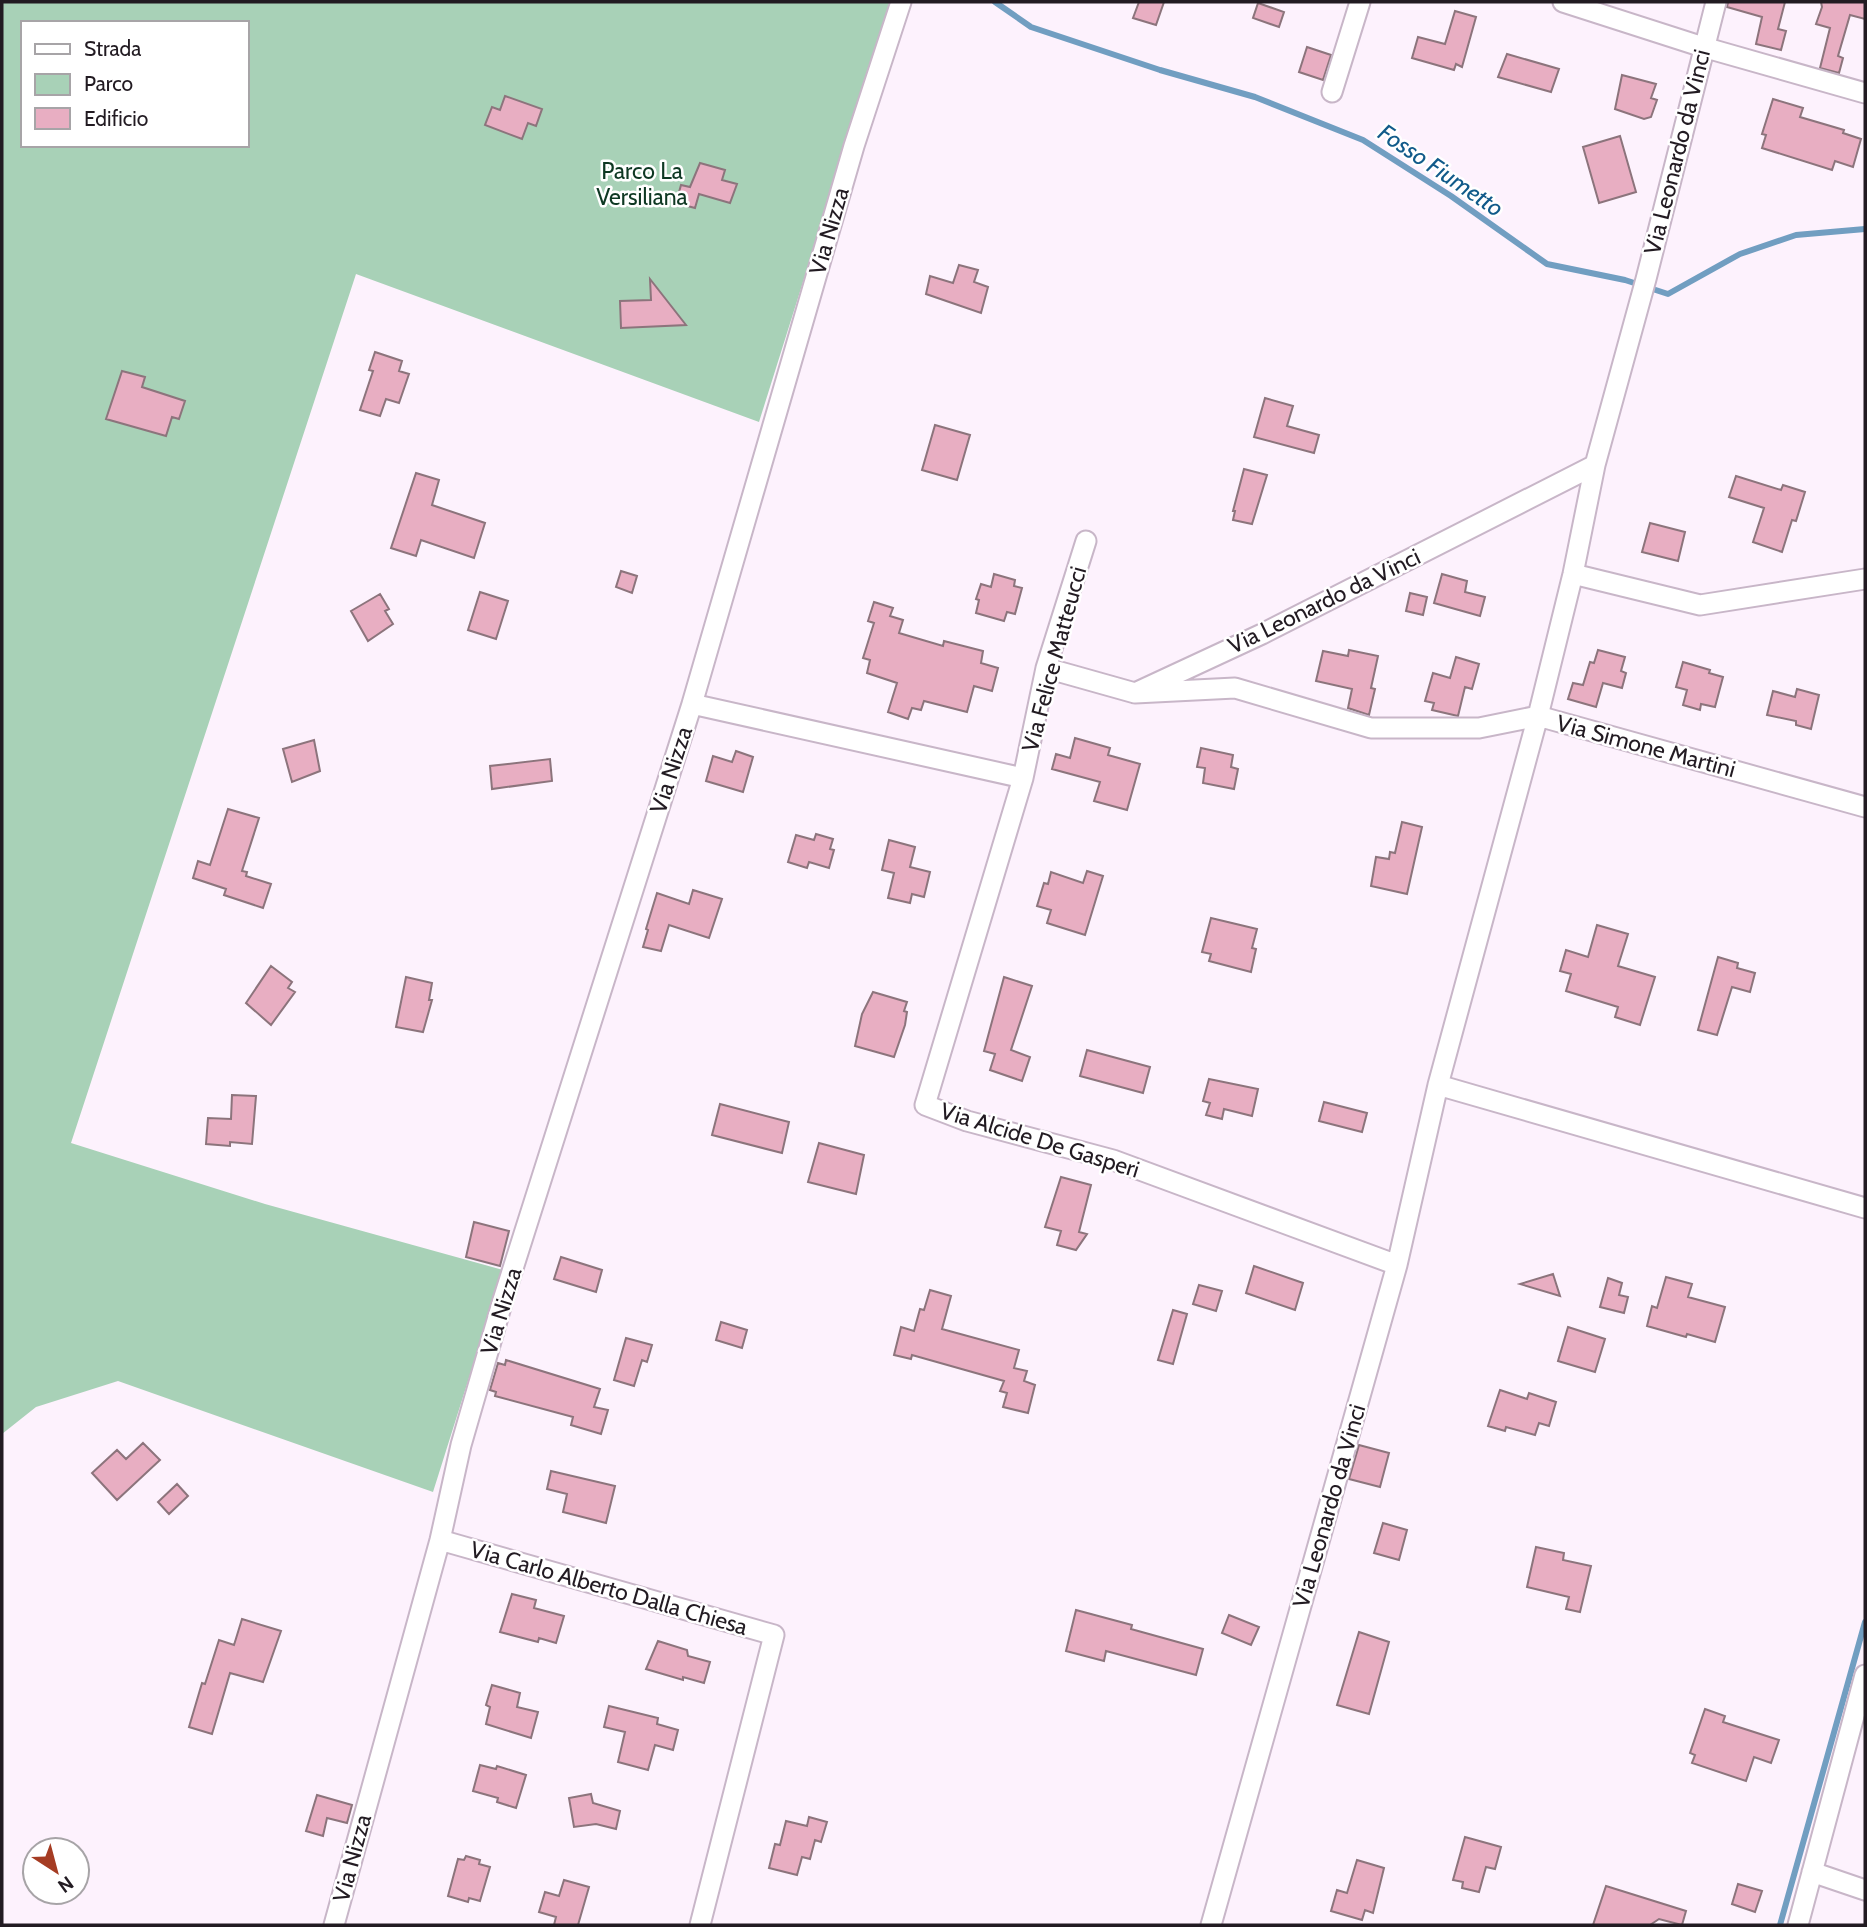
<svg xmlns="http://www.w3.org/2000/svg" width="1867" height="1927" viewBox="0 0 1867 1927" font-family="Cabin,sans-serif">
<rect width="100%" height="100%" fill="#fdf2fd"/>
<path fill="#a8d1b7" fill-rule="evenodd" d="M 2,2 L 891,2 L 759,422 L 356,274 L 71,1143 L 265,1204 L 503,1270 L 433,1492 L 118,1381 L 36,1407 L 2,1434 ZM 23,23 L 247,23 L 247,145 L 23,145 Z"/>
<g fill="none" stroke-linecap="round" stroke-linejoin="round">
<path stroke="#719ec1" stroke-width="6" d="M 995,2 L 1031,27 L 1160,70 L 1255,97 L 1363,140 L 1451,196 L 1547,264 L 1625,280 L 1668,294 L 1740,254 L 1796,235 L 1865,229
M 1780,1925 L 1865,1622"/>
</g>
<path fill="#e8aec2" stroke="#8c747c" stroke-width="2" d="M 1139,2 L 1164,2 L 1156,25 L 1133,18 Z
M 1728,2 L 1785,2 L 1778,29 L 1786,31 L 1781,50 L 1756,44 L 1762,17 L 1727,7 Z
M 1821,2 L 1865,2 L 1865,19 L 1850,15 L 1838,56 L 1843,58 L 1839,73 L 1820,68 L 1830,28 L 1816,24 L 1822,7 Z
M 1258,3 L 1284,12 L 1279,27 L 1253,18 Z
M 1455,11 L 1476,17 L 1462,67 L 1456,64 L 1454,70 L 1412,58 L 1418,37 L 1445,44 Z
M 1307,47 L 1331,55 L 1323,80 L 1299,72 Z
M 1507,54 L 1559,69 L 1551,92 L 1498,77 Z
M 1622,75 L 1656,84 L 1651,98 L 1657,100 L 1651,117 L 1644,119 L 1615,109 Z
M 505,96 L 542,109 L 536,126 L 528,123 L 522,139 L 485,125 L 492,107 L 500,110 Z
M 1773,99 L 1803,108 L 1800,117 L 1844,130 L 1843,133 L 1861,139 L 1853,167 L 1835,161 L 1832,170 L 1762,148 L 1766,135 L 1762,134 Z
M 1620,136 L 1636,192 L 1599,203 L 1583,147 Z
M 700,163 L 725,170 L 722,180 L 737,184 L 730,203 L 699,194 L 695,208 L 676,203 L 681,185 L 690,187 Z
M 959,265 L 978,270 L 974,282 L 988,287 L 981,313 L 926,294 L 930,276 L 953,283 Z
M 650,279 L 686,325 L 621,328 L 620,301 L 651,300 Z
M 375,352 L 402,361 L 399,371 L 409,374 L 399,403 L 386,399 L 380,416 L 360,410 L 373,371 L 369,370 Z
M 122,371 L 145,377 L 142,387 L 185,401 L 179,419 L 172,417 L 166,436 L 106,419 Z
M 1265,398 L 1293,406 L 1287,426 L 1319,435 L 1314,453 L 1254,437 Z
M 935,425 L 970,435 L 957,480 L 922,470 Z
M 1244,469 L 1267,475 L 1252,524 L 1233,520 L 1235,511 L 1233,511 Z
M 416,473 L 439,480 L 432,505 L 485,523 L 474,558 L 421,540 L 416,556 L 391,548 Z
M 1736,476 L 1781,490 L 1783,485 L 1805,492 L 1796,521 L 1792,520 L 1782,552 L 1753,542 L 1764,508 L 1729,497 Z
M 1650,523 L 1685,532 L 1678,561 L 1642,552 Z
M 621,571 L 637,576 L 632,593 L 616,587 Z
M 994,574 L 1015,580 L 1014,586 L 1022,588 L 1015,614 L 1007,612 L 1004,621 L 976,613 L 979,600 L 976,599 L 981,584 L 991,587 Z
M 1442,574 L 1467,581 L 1465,592 L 1485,597 L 1480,616 L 1434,603 Z
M 480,592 L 508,601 L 496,639 L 468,630 Z
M 1410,593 L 1427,597 L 1423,615 L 1406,611 Z
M 380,594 L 389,609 L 385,611 L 393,624 L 368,641 L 351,611 Z
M 874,602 L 893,608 L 890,616 L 903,620 L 899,633 L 943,646 L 944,641 L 983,651 L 981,663 L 998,668 L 992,691 L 974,686 L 967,712 L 924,701 L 921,710 L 912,708 L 908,719 L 888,712 L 897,683 L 867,673 L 870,660 L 863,658 L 874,623 L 868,621 Z
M 1349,650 L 1378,656 L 1371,688 L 1375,689 L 1369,715 L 1348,708 L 1352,689 L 1316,681 L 1323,651 L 1348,656 Z
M 1598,650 L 1625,657 L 1621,671 L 1626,673 L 1622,688 L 1603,683 L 1596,707 L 1568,699 L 1573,683 L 1583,685 L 1590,662 L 1594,663 Z
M 1456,657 L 1479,664 L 1472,689 L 1465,687 L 1458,716 L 1432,710 L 1434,703 L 1425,701 L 1433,673 L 1450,678 Z
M 1683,662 L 1710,670 L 1709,673 L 1723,677 L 1715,707 L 1701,704 L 1700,710 L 1683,705 L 1687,690 L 1676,687 Z
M 1797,689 L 1819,695 L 1811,729 L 1796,725 L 1796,721 L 1767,715 L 1773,691 L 1795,697 Z
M 1075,738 L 1110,748 L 1108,755 L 1140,764 L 1127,810 L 1094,801 L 1100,782 L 1052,769 L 1056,754 L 1070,758 Z
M 314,740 L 320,771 L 292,782 L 283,749 Z
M 1201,748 L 1233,755 L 1231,767 L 1238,769 L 1234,789 L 1203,783 L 1205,768 L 1197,767 Z
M 736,751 L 753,757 L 743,792 L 706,781 L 713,756 L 732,762 Z
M 550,759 L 552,781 L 492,789 L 490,766 Z
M 228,809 L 259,818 L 242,871 L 247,872 L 246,876 L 271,884 L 263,908 L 224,895 L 226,889 L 193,878 L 198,861 L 210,865 Z
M 1402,822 L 1422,827 L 1407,894 L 1371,886 L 1376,857 L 1389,859 L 1390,852 L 1395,853 Z
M 816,834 L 833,839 L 830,849 L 834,850 L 829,868 L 809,862 L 807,868 L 788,862 L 796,835 L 814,840 Z
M 889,840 L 915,847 L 910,867 L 930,872 L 924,897 L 912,894 L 910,903 L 888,898 L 894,873 L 882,870 Z
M 1087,871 L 1103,876 L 1085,935 L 1047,923 L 1051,910 L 1037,906 L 1044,883 L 1048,884 L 1051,872 L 1083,883 Z
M 693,890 L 722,899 L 709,938 L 669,925 L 661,951 L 643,947 L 648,930 L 646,929 L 657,893 L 689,904 Z
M 1211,918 L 1257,929 L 1252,948 L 1256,949 L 1251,972 L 1209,961 L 1211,954 L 1202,952 Z
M 1597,925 L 1628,934 L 1618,966 L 1655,977 L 1640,1025 L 1615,1017 L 1618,1007 L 1566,991 L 1571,974 L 1560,971 L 1566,950 L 1588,957 Z
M 1718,957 L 1738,963 L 1737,968 L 1755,973 L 1750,992 L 1732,987 L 1717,1035 L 1698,1030 Z
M 271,966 L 292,982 L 288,988 L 295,992 L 271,1025 L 246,1003 Z
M 406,977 L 432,983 L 429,1000 L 432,1000 L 423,1032 L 396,1027 Z
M 1004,977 L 1032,986 L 1011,1050 L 1030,1057 L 1022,1081 L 990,1070 L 995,1054 L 984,1051 Z
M 873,992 L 907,1002 L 904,1011 L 907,1012 L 905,1025 L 894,1057 L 855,1046 L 862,1014 Z
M 1087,1050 L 1150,1067 L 1143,1093 L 1080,1076 Z
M 1209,1079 L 1258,1089 L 1252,1116 L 1224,1109 L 1222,1119 L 1206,1115 L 1210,1103 L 1203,1101 Z
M 232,1095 L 256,1096 L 252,1144 L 230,1142 L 230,1146 L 206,1144 L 208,1118 L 231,1119 Z
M 1324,1102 L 1367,1113 L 1362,1132 L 1319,1121 Z
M 720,1104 L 789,1122 L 782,1153 L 712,1135 Z
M 819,1143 L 864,1155 L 856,1194 L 808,1182 Z
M 1061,1177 L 1091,1185 L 1079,1232 L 1087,1234 L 1076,1250 L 1057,1245 L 1061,1231 L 1045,1227 Z
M 474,1222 L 509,1231 L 500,1266 L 466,1257 Z
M 561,1257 L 602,1270 L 596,1292 L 554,1279 Z
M 1254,1266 L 1303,1283 L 1295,1310 L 1246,1293 Z
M 1553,1274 L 1560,1296 L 1520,1284 Z
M 1666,1277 L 1692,1284 L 1688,1297 L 1725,1307 L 1715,1342 L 1687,1334 L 1686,1337 L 1647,1326 L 1652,1306 L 1657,1308 Z
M 1608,1278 L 1622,1283 L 1619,1295 L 1628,1297 L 1624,1313 L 1600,1307 Z
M 1199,1285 L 1222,1291 L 1216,1311 L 1193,1304 Z
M 930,1290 L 951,1296 L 942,1329 L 1019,1350 L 1014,1368 L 1027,1371 L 1024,1381 L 1035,1385 L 1028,1413 L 1003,1407 L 1007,1393 L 1000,1391 L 1004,1381 L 912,1355 L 911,1359 L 894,1355 L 901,1327 L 914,1331 L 920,1309 L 924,1310 Z
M 1173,1310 L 1187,1314 L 1173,1364 L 1158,1360 Z
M 721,1322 L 747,1330 L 742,1348 L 716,1340 Z
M 1568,1327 L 1605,1339 L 1595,1372 L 1558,1361 Z
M 626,1338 L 652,1345 L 647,1362 L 642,1360 L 634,1386 L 614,1380 Z
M 506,1360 L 600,1389 L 594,1407 L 608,1410 L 601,1434 L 571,1425 L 573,1417 L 495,1396 L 496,1392 L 490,1390 L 498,1363 L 505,1365 Z
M 1500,1390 L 1527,1399 L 1529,1393 L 1556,1402 L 1549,1426 L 1539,1423 L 1535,1435 L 1506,1427 L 1505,1431 L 1488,1426 Z
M 143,1443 L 160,1460 L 117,1500 L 92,1473 L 117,1450 L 126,1459 Z
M 1359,1445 L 1389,1453 L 1380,1487 L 1349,1479 Z
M 551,1471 L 615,1486 L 606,1523 L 563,1512 L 567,1494 L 547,1489 Z
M 177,1484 L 188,1496 L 169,1514 L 158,1502 Z
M 1383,1523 L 1407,1530 L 1399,1560 L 1374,1553 Z
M 1536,1547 L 1564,1553 L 1563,1560 L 1591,1566 L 1580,1612 L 1566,1609 L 1569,1597 L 1527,1587 Z
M 512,1594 L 536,1600 L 534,1608 L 564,1616 L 556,1643 L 539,1638 L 538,1642 L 500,1632 Z
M 1076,1610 L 1132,1625 L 1131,1629 L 1203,1649 L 1196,1675 L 1106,1651 L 1104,1661 L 1066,1651 Z
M 1229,1615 L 1259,1627 L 1251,1645 L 1222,1633 Z
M 242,1619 L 281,1631 L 263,1682 L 230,1673 L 212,1734 L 189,1727 L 202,1683 L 205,1684 L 219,1640 L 234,1645 Z
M 1359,1632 L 1389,1642 L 1369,1714 L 1337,1705 Z
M 658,1641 L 687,1650 L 688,1656 L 710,1662 L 704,1683 L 683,1677 L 683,1680 L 646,1669 Z
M 492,1685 L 520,1693 L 517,1707 L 538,1712 L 531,1738 L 486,1724 L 490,1707 L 486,1705 Z
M 609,1706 L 658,1718 L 657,1724 L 678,1730 L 673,1750 L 655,1745 L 648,1770 L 618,1762 L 625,1732 L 604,1727 Z
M 1705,1709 L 1725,1716 L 1723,1722 L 1779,1740 L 1771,1763 L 1754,1757 L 1746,1781 L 1692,1763 L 1695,1755 L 1690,1753 Z
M 480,1765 L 496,1769 L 497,1766 L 526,1775 L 516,1808 L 497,1802 L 498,1798 L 473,1791 Z
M 591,1794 L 593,1803 L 620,1811 L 616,1829 L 596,1824 L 574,1827 L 569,1798 Z
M 317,1795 L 352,1805 L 347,1823 L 327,1818 L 323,1836 L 306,1831 Z
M 809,1817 L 827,1822 L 821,1842 L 815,1840 L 810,1859 L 802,1857 L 797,1875 L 769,1868 L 775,1844 L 780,1845 L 786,1821 L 807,1826 Z
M 1465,1837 L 1501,1847 L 1495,1869 L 1486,1867 L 1479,1892 L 1462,1888 L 1463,1882 L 1453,1880 Z
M 466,1856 L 480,1860 L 479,1864 L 490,1867 L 480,1901 L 469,1898 L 468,1902 L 448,1896 L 458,1859 L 464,1860 Z
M 1357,1860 L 1384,1868 L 1373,1913 L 1365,1910 L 1362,1920 L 1331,1911 L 1337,1890 L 1347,1893 Z
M 564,1880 L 589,1887 L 578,1925 L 554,1925 L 556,1917 L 539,1912 L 545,1892 L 559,1896 Z
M 1738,1884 L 1762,1891 L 1755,1912 L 1732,1904 Z
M 1606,1886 L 1686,1911 L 1682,1925 L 1659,1919 L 1650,1925 L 1593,1925 Z"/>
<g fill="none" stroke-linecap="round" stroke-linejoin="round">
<defs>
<path id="street" d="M 901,2 L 854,146 L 692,704 L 1023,778
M 1563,2 L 1703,47 L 1865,93
M 1332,92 L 1360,2
M 1086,541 L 1046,668 L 1023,778 L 925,1105 L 967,1121 L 1113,1160 L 1397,1265
M 1573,574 L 1700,605 L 1865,579
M 1046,668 L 1135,693 L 1262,634 L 1595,465
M 1135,693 L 1235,688 L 1371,728 L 1479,728 L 1538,716 L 1865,807
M 1438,1085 L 1865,1208
M 440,1540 L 774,1635 L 700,1925
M 1812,1872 L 1865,1890
M 334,1925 L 440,1540 L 461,1445 L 503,1300 L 692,704
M 1211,1925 L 1397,1265 L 1438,1085 L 1538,716 L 1573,574 L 1595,465 L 1646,279 L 1716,2
M 1798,1925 L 1865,1675"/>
</defs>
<use href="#street" stroke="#c8b6c8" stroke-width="23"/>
<use href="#street" stroke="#fff" stroke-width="19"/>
</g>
<g text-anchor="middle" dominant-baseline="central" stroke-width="5" stroke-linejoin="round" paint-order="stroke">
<g font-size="23" fill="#221b22" stroke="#fff">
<text transform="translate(1677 152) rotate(-76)">Via Leonardo da Vinci</text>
<text transform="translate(829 231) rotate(-74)">Via Nizza</text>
<text transform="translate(1324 601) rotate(-26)">Via Leonardo da Vinci</text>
<text transform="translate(1054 659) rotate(-75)">Via Felice Matteucci</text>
<text transform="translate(1646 746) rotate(15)">Via Simone Martini</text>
<text transform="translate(671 770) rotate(-72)">Via Nizza</text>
<text transform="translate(1040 1140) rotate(17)">Via Alcide De Gasperi</text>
<text transform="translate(501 1311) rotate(-73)">Via Nizza</text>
<text transform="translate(1329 1506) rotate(-74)">Via Leonardo da Vinci</text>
<text transform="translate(609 1588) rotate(16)">Via Carlo Alberto Dalla Chiesa</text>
<text transform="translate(352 1858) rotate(-75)">Via Nizza</text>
</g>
<g font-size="23" fill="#0e3823" stroke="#fff">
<text x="642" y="171">Parco La<tspan x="642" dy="26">Versiliana</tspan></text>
</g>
<g font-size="24" font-style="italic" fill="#115b8a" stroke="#fff">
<text transform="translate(1441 170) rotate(34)">Fosso Fiumetto</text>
</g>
</g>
<rect width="1867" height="1927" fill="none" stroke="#221b22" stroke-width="7"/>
<rect x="21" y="21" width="228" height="126" fill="#ffffff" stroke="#a7a4a7" stroke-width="2"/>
<rect x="35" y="44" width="35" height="10" fill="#ffffff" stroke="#a7a4a7" stroke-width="2"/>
<text x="84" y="56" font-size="21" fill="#221b22">Strada</text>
<rect x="35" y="74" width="35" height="21" fill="#a8d1b7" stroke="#a7a4a7" stroke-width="2"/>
<text x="84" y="91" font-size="21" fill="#221b22">Parco</text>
<rect x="35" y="108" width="35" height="21" fill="#e8aec2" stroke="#a7a4a7" stroke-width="2"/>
<text x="84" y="126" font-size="21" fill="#221b22">Edificio</text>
<g transform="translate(56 1871) rotate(144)"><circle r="33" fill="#ffffff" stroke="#a7a4a7" stroke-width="2"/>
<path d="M0-5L12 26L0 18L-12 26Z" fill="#a53c23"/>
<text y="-10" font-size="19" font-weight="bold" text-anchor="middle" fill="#221b22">N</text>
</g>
</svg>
